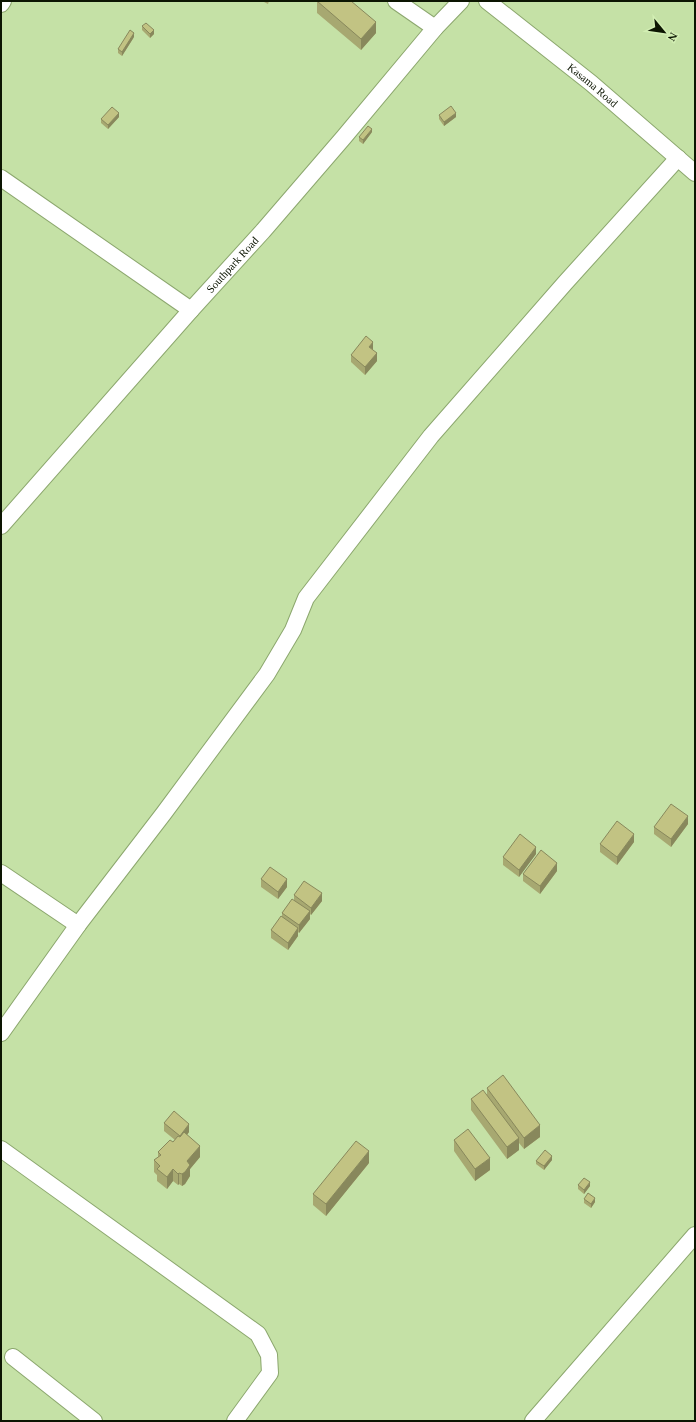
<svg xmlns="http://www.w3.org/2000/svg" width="696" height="1422" viewBox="0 0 696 1422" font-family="Georgia,serif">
<rect width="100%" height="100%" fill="#c5e1a6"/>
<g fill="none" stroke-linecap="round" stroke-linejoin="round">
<defs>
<g id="minor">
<path d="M 396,1 L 435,28"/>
<path id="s1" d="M 487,1 L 591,83 L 695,173"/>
<path d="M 1,4 L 3,1"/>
<path d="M 1,178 L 191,310"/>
<path id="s2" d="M 1,526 L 191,310 L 263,231 L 344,137 L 435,28 L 461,1"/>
<path d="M 1,873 L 78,925"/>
<path d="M 1,1033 L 78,925 L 164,813 L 267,674 L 293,630 L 306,598 L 431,436 L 565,283 L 678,158"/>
<path d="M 1,1149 L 258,1334 L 269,1355 L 270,1373 L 235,1421"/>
<path d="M 13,1357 L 94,1421"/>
<path d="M 533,1421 L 695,1235"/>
</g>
</defs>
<use href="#minor" stroke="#8ca76e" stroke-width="18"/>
<use href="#minor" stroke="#fff" stroke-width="16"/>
</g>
<path fill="#a7a871" d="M 262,1 L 269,1 L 268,4 Z
M 317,1 L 376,33 L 361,50 L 317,13 Z
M 142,26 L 154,34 L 150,38 L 142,30 Z
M 134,37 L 122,56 L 118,53 L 118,49 Z
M 439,115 L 456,117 L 444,126 L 439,119 Z
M 119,117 L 108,129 L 101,123 L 101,119 Z
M 372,132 L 363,144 L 359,141 L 359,137 Z
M 373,350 L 377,361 L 365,375 L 351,362 L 351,355 Z
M 688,824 L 671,847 L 654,834 L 654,827 Z
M 634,842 L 617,865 L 600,852 L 600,844 Z
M 536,854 L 519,877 L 503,865 L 503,857 Z
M 557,871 L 540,894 L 523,881 L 523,874 Z
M 261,879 L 287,887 L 278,899 L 261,887 Z
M 294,895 L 322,901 L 311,915 L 310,914 L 310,919 L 299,933 L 298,932 L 298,936 L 288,950 L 271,938 L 271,930 L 282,917 L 282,913 L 294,900 Z
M 487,1088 L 540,1137 L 524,1149 L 519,1143 L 519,1150 L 507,1159 L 471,1110 L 471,1099 L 487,1095 Z
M 164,1123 L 189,1132 L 187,1135 L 200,1157 L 190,1169 L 190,1176 L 185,1184 L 182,1186 L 179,1184 L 178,1185 L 173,1181 L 167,1189 L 157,1181 L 157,1175 L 154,1172 L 154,1160 L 158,1157 L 158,1152 L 173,1142 L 175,1140 L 164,1131 Z
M 454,1140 L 490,1170 L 475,1181 L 454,1151 Z
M 552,1160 L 544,1170 L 536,1164 L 536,1161 Z
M 369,1163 L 326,1216 L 313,1205 L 313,1194 Z
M 578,1185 L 590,1186 L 584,1194 L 578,1189 Z
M 584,1199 L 595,1202 L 591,1208 L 584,1203 Z"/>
<path fill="#88885c" d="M 376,22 L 376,33 L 361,50 L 361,39 Z
M 154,30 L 154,34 L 150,38 L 150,34 Z
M 134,33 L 134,37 L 122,56 L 122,52 Z
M 119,113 L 119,117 L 108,129 L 108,125 Z
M 456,113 L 456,117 L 444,126 L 444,122 Z
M 372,129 L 372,132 L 363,144 L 363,140 Z
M 373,342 L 373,350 L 369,347 Z
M 377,353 L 377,361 L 365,375 L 365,367 Z
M 688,816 L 688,824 L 671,847 L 671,839 Z
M 634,834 L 634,842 L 617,865 L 617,857 Z
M 536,847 L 536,854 L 519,877 L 519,870 Z
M 557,863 L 557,871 L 540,894 L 540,886 Z
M 287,879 L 287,887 L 278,899 L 278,892 Z
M 322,893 L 322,901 L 311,915 L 311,908 Z
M 310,911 L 310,919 L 299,933 L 299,925 Z
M 298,928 L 298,936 L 288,950 L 288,943 Z
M 189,1124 L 189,1132 L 180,1144 L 180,1136 Z
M 540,1125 L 540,1137 L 524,1149 L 524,1138 Z
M 519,1138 L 519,1150 L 507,1159 L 507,1147 Z
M 200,1146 L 200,1157 L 190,1169 L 190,1176 L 185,1184 L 182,1186 L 182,1174 L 187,1161 Z
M 369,1151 L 369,1163 L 326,1216 L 326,1204 Z
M 552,1156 L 552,1160 L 544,1170 L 544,1166 Z
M 490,1158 L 490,1170 L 475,1181 L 475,1169 Z
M 173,1169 L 173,1181 L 167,1189 L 167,1177 Z
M 179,1173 L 179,1184 L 178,1185 L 178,1174 Z
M 590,1182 L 590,1186 L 584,1194 L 584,1190 Z
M 595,1198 L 595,1202 L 591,1208 L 591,1204 Z"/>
<path fill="#c2c383" stroke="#88885c" d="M 317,1 L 351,1 L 376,22 L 361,39 Z
M 146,23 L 154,30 L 150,34 L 142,26 Z
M 130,30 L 134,33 L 122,52 L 118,49 Z
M 451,106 L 456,113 L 444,122 L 439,115 Z
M 112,107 L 119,113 L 108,125 L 101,119 Z
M 368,126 L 372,129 L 363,140 L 359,137 Z
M 366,336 L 373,342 L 369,347 L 377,353 L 365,367 L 351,355 Z
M 671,804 L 688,816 L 671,839 L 654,827 Z
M 617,821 L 634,834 L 617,857 L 600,844 Z
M 520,834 L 536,847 L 519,870 L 503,857 Z
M 541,850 L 557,863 L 540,886 L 523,874 Z
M 270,867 L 287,879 L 278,892 L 261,879 Z
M 304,881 L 322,893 L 311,908 L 294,895 Z
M 292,899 L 310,911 L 299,925 L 282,913 Z
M 281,916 L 298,928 L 288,943 L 271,930 Z
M 503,1075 L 540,1125 L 524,1138 L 487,1088 Z
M 483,1090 L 519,1138 L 507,1147 L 471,1099 Z
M 174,1111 L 189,1124 L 180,1136 L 164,1123 Z
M 468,1129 L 490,1158 L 475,1169 L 454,1140 Z
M 184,1132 L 200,1146 L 187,1161 L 190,1165 L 185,1172 L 182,1174 L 179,1173 L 178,1174 L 173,1169 L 167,1177 L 157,1169 L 160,1166 L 154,1160 L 161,1155 L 158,1152 L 170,1140 L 173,1142 L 178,1136 L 180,1137 Z
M 356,1141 L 369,1151 L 326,1204 L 313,1194 Z
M 545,1150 L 552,1156 L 544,1166 L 536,1161 Z
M 584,1178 L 590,1182 L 584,1190 L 578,1185 Z
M 588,1193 L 595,1198 L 591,1204 L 584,1199 Z"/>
<g text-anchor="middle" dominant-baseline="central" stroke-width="3" stroke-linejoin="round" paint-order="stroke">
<g font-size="11" fill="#0c1502" stroke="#d2eeb3">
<text stroke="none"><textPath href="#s1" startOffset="135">Kasama Road</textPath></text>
<text stroke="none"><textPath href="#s2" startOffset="349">Southpark Road</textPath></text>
</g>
</g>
<rect width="696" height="1422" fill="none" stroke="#0c1502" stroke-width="4"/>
<g transform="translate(664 32) rotate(119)" stroke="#d2eeb3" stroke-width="3" paint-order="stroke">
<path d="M0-3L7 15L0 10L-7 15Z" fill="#0c1502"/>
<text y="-6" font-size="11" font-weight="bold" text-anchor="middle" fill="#0c1502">N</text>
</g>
</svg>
